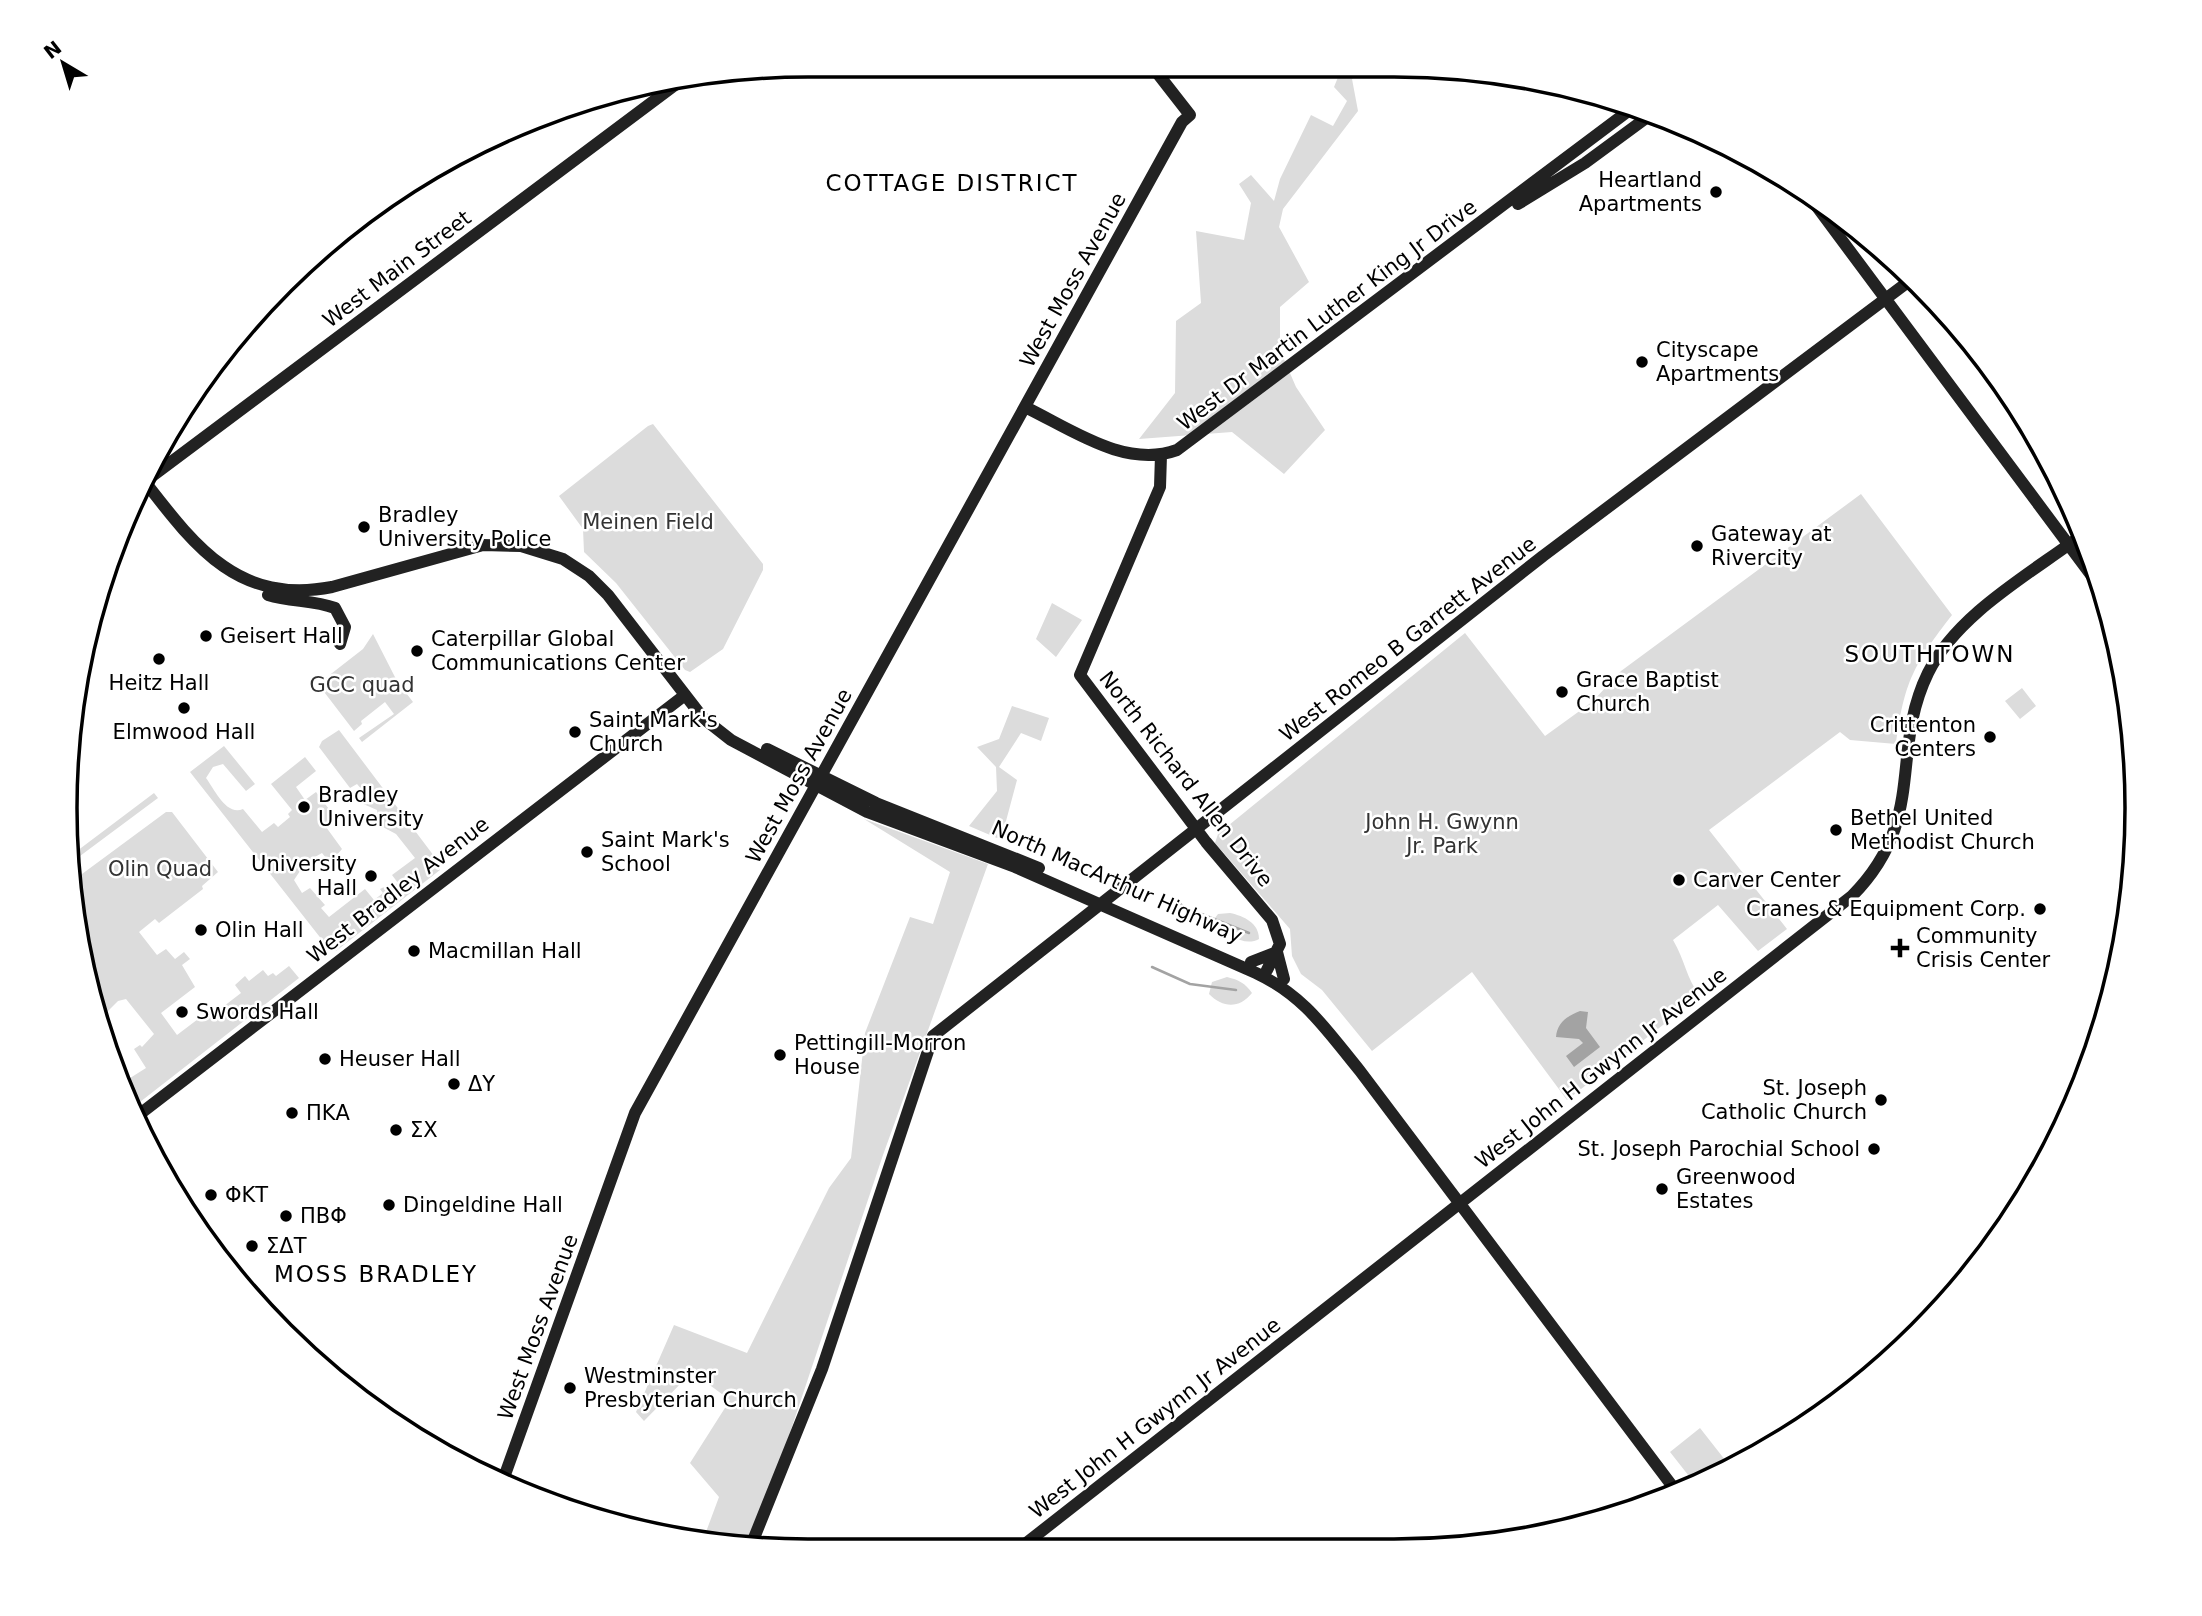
<svg xmlns="http://www.w3.org/2000/svg" width="2202" height="1616" viewBox="0 0 2202 1616" font-family="'DejaVu Sans',sans-serif">
<rect width="100%" height="100%" fill="#fff"/>
<path fill="#dcdcdc" d="M 1343,65 L 1371,65 L 1352,79 L 1358,111 L 1283,209 L 1279,227 L 1309,282 L 1280,307 L 1280,350 L 1296,387 L 1325,430 L 1284,474 L 1232,432 L 1139,439 L 1175,393 L 1176,321 L 1201,303 L 1196,231 L 1244,240 L 1251,203 L 1239,184 L 1251,175 L 1274,201 L 1280,179 L 1311,115 L 1333,126 L 1347,101 L 1334,87 Z
M 653,424 L 763,564 L 763,570 L 723,649 L 690,672 L 685,670 L 616,583 L 584,552 L 583,529 L 559,496 L 648,426 Z
M 1861,494 L 1952,615 C 1914,664 1904,682 1896,744 L 1850,740 L 1840,732 L 1709,830 L 1787,929 L 1758,951 L 1718,905 L 1673,940 C 1685,960 1686,978 1700,996 L 1567,1100 L 1472,972 L 1372,1051 L 1322,990 L 1301,974 L 1292,956 L 1290,929 L 1215,843 L 1218,834 L 1465,633 L 1545,736 L 1592,702 L 1621,671 Z
M 1052,603 L 1082,620 L 1056,657 L 1036,639 Z
M 373,634 L 397,681 L 413,702 L 362,742 L 359,738 L 394,714 L 385,702 L 361,721 L 362,724 L 354,731 L 318,684 L 363,649 Z
M 2022,688 L 2036,706 L 2020,719 L 2005,701 Z
M 1012,706 L 1049,718 L 1041,741 L 1021,733 L 999,767 L 1017,780 L 1002,836 L 997,838 L 969,826 L 997,791 L 996,767 L 977,747 L 999,739 Z
M 339,730 L 440,864 L 440,870 L 336,951 L 330,950 L 190,772 L 224,746 L 255,784 L 246,791 L 223,764 L 213,767 L 206,778 C 215,790 226,816 243,809 L 262,832 L 274,823 L 278,827 L 290,817 L 288,814 L 292,810 L 271,784 L 305,757 L 316,771 L 296,787 L 305,800 L 316,792 L 332,813 L 326,827 L 342,849 L 330,863 L 322,853 L 306,862 L 294,880 L 302,893 L 310,888 L 325,905 L 321,908 L 329,917 L 365,889 L 374,900 L 383,893 L 380,889 L 384,887 L 386,889 L 398,883 L 392,875 L 415,858 L 396,834 L 379,825 L 377,810 L 361,803 L 368,797 L 357,784 L 350,788 L 319,747 L 322,741 Z
M 154,793 L 158,798 L 80,856 L 77,854 L 77,851 Z
M 166,812 L 172,812 L 218,872 L 202,886 L 203,889 L 159,923 L 155,919 L 139,932 L 157,955 L 166,949 L 175,959 L 184,952 L 190,959 L 182,965 L 195,987 L 161,1013 L 177,1035 L 206,1013 L 215,1013 L 241,993 L 235,985 L 245,976 L 249,981 L 263,970 L 268,976 L 273,973 L 276,976 L 289,966 L 299,978 L 131,1109 L 119,1085 L 146,1068 L 134,1049 L 140,1045 L 142,1047 L 154,1034 L 126,999 L 118,1001 L 101,1018 L 71,905 L 71,892 L 79,885 L 82,874 Z
M 864,819 L 988,864 L 883,1155 L 765,1507 L 748,1548 L 703,1540 L 719,1497 L 690,1463 L 730,1400 L 692,1372 L 644,1421 L 636,1412 L 674,1325 L 747,1353 L 829,1188 L 851,1158 L 865,1033 L 910,917 L 933,924 L 950,872 Z
M 1230,913 C 1244,916 1259,923 1259,939 C 1245,947 1228,935 1217,925 L 1215,918 L 1218,914 Z
M 1227,977 C 1239,980 1245,983 1252,993 C 1239,1009 1223,1008 1209,994 L 1212,982 Z
M 1700,1428 L 1729,1465 L 1696,1485 L 1670,1452 Z"/>
<path fill="#a3a3a3" d="M 1580,1011 L 1588,1012 L 1586,1028 L 1600,1047 L 1574,1067 L 1566,1056 L 1583,1043 L 1579,1039 L 1556,1037 C 1557,1023 1567,1016 1580,1011 Z"/>
<g fill="none" stroke-linecap="round" stroke-linejoin="round">
<path stroke="#a3a3a3" stroke-width="2.5" d="M 1174,899 L 1184,907 L 1249,933
M 1152,967 L 1190,984 L 1236,990"/>
<path stroke="#222" stroke-width="12" d="M 1803,188 L 2103,591
M 1518,204 L 1585,163 L 1653,113
M 1025,407 C 1071,429 1125,469 1177,450 L 1635,106
M 1161,455 L 1160,487 L 1080,675 L 1206,842 L 1272,920 L 1280,944 L 1267,970
M 142,478 C 194,545 237,605 332,587 L 483,545 L 521,546 L 563,559 L 589,576 L 608,595 L 703,718 L 731,740 L 867,812 L 1015,867 L 1256,973 C 1305,996 1327,1031 1360,1071 L 1679,1495
M 139,486 L 679,82
M 268,595 C 291,602 313,600 335,608 L 345,627 L 340,644
M 767,749 L 876,803 L 1039,868
M 1277,952 L 1284,979
M 1251,962 L 1277,952
M 136,1117 L 685,695
M 502,1483 L 635,1113 L 1182,122 L 1190,115 L 1151,65
M 750,1548 L 822,1369 L 933,1036 L 1543,556 L 1912,279
M 1020,1548 L 1852,896 C 1928,819 1889,753 1928,673 C 1957,614 2030,574 2082,535"/>
</g>
<g fill="#000" stroke="#fff" stroke-width="2.5">
<circle cx="1716" cy="192" r="7"/>
<circle cx="1642" cy="362" r="7"/>
<circle cx="364" cy="527" r="7"/>
<circle cx="1697" cy="546" r="7"/>
<circle cx="206" cy="636" r="7"/>
<circle cx="417" cy="651" r="7"/>
<circle cx="159" cy="659" r="7"/>
<circle cx="1562" cy="692" r="7"/>
<circle cx="184" cy="708" r="7"/>
<circle cx="575" cy="732" r="7"/>
<circle cx="1990" cy="737" r="7"/>
<circle cx="304" cy="807" r="7"/>
<circle cx="1836" cy="830" r="7"/>
<circle cx="587" cy="852" r="7"/>
<circle cx="371" cy="876" r="7"/>
<circle cx="1679" cy="880" r="7"/>
<circle cx="2040" cy="909" r="7"/>
<circle cx="201" cy="930" r="7"/>
<path d="M1896.5 937.5h7v7h7v7h-7v7h-7v-7h-7v-7h7z"/>
<circle cx="414" cy="951" r="7"/>
<circle cx="182" cy="1012" r="7"/>
<circle cx="780" cy="1055" r="7"/>
<circle cx="325" cy="1059" r="7"/>
<circle cx="454" cy="1084" r="7"/>
<circle cx="1881" cy="1100" r="7"/>
<circle cx="292" cy="1113" r="7"/>
<circle cx="396" cy="1130" r="7"/>
<circle cx="1874" cy="1149" r="7"/>
<circle cx="1662" cy="1189" r="7"/>
<circle cx="211" cy="1195" r="7"/>
<circle cx="389" cy="1205" r="7"/>
<circle cx="286" cy="1216" r="7"/>
<circle cx="252" cy="1246" r="7"/>
<circle cx="570" cy="1388" r="7"/>
</g>
<g text-anchor="middle" dominant-baseline="central" stroke-width="5" stroke-linejoin="round" paint-order="stroke">
<g font-size="21" fill="#000" stroke="#fff" text-anchor="start">
<text x="1702" y="180" text-anchor="end">Heartland<tspan x="1702" dy="24">Apartments</tspan></text>
<text x="1656" y="350">Cityscape<tspan x="1656" dy="24">Apartments</tspan></text>
<text x="378" y="515">Bradley<tspan x="378" dy="24">University Police</tspan></text>
<text x="1711" y="534">Gateway at<tspan x="1711" dy="24">Rivercity</tspan></text>
<text x="220" y="636">Geisert Hall</text>
<text x="431" y="639">Caterpillar Global<tspan x="431" dy="24">Communications Center</tspan></text>
<text x="1576" y="680">Grace Baptist<tspan x="1576" dy="24">Church</tspan></text>
<text x="159" y="683" text-anchor="middle">Heitz Hall</text>
<text x="589" y="720">Saint Mark's<tspan x="589" dy="24">Church</tspan></text>
<text x="1976" y="725" text-anchor="end">Crittenton<tspan x="1976" dy="24">Centers</tspan></text>
<text x="184" y="732" text-anchor="middle">Elmwood Hall</text>
<text x="318" y="795">Bradley<tspan x="318" dy="24">University</tspan></text>
<text x="1850" y="818">Bethel United<tspan x="1850" dy="24">Methodist Church</tspan></text>
<text x="601" y="840">Saint Mark's<tspan x="601" dy="24">School</tspan></text>
<text x="357" y="864" text-anchor="end">University<tspan x="357" dy="24">Hall</tspan></text>
<text x="1693" y="880">Carver Center</text>
<text x="2026" y="909" text-anchor="end">Cranes &amp; Equipment Corp.</text>
<text x="215" y="930">Olin Hall</text>
<text x="1916" y="936">Community<tspan x="1916" dy="24">Crisis Center</tspan></text>
<text x="428" y="951">Macmillan Hall</text>
<text x="196" y="1012">Swords Hall</text>
<text x="794" y="1043">Pettingill-Morron<tspan x="794" dy="24">House</tspan></text>
<text x="339" y="1059">Heuser Hall</text>
<text x="468" y="1084">ΔΥ</text>
<text x="1867" y="1088" text-anchor="end">St. Joseph<tspan x="1867" dy="24">Catholic Church</tspan></text>
<text x="306" y="1113">ΠΚΑ</text>
<text x="410" y="1130">ΣΧ</text>
<text x="1860" y="1149" text-anchor="end">St. Joseph Parochial School</text>
<text x="1676" y="1177">Greenwood<tspan x="1676" dy="24">Estates</tspan></text>
<text x="225" y="1195">ΦΚΤ</text>
<text x="403" y="1205">Dingeldine Hall</text>
<text x="300" y="1216">ΠΒΦ</text>
<text x="266" y="1246">ΣΔΤ</text>
<text x="584" y="1376">Westminster<tspan x="584" dy="24">Presbyterian Church</tspan></text>
</g>
<g font-size="21" fill="#000" stroke="#fff">
<text transform="translate(397 269) rotate(-37)">West Main Street</text>
<text transform="translate(1073 280) rotate(-61)">West Moss Avenue</text>
<text transform="translate(1327 315) rotate(-37)">West Dr Martin Luther King Jr Drive</text>
<text transform="translate(1408 639) rotate(-38)">West Romeo B Garrett Avenue</text>
<text transform="translate(799 776) rotate(-61)">West Moss Avenue</text>
<text transform="translate(1186 779) rotate(52)">North Richard Allen Drive</text>
<text transform="translate(1117 882) rotate(24)">North MacArthur Highway</text>
<text transform="translate(398 890) rotate(-38)">West Bradley Avenue</text>
<text transform="translate(1601 1068) rotate(-38)">West John H Gwynn Jr Avenue</text>
<text transform="translate(538 1327) rotate(-70)">West Moss Avenue</text>
<text transform="translate(1155 1418) rotate(-38)">West John H Gwynn Jr Avenue</text>
</g>
<g font-size="21" fill="#333" stroke="#fff">
<text x="648" y="522">Meinen Field</text>
<text x="362" y="685">GCC quad</text>
<text x="1442" y="822">John H. Gwynn<tspan x="1442" dy="24">Jr. Park</tspan></text>
<text x="160" y="869">Olin Quad</text>
</g>
<g font-size="23" letter-spacing="2" fill="#000" stroke="#fff">
<text x="952" y="183">COTTAGE DISTRICT</text>
<text x="1930" y="654">SOUTHTOWN</text>
<text x="376" y="1274">MOSS BRADLEY</text>
</g>
</g>
<path d="M0 0H2202V1616H0ZM808 77H1394A731 731 0 0 1 2125 808V808A731 731 0 0 1 1394 1539H808A731 731 0 0 1 77 808V808A731 731 0 0 1 808 77Z" fill="#fff" fill-rule="evenodd"/>
<path fill="none" stroke="#000" stroke-width="3.5" d="M808 77H1394A731 731 0 0 1 2125 808V808A731 731 0 0 1 1394 1539H808A731 731 0 0 1 77 808V808A731 731 0 0 1 808 77Z"/>
<g transform="translate(63 63) rotate(322)" stroke="#ffffff" stroke-width="5" paint-order="stroke">
<path d="M0-5L12 26L0 18L-12 26Z" fill="#000000"/>
<text y="-10" font-size="19" font-weight="bold" text-anchor="middle" fill="#000000">N</text>
</g>
</svg>
